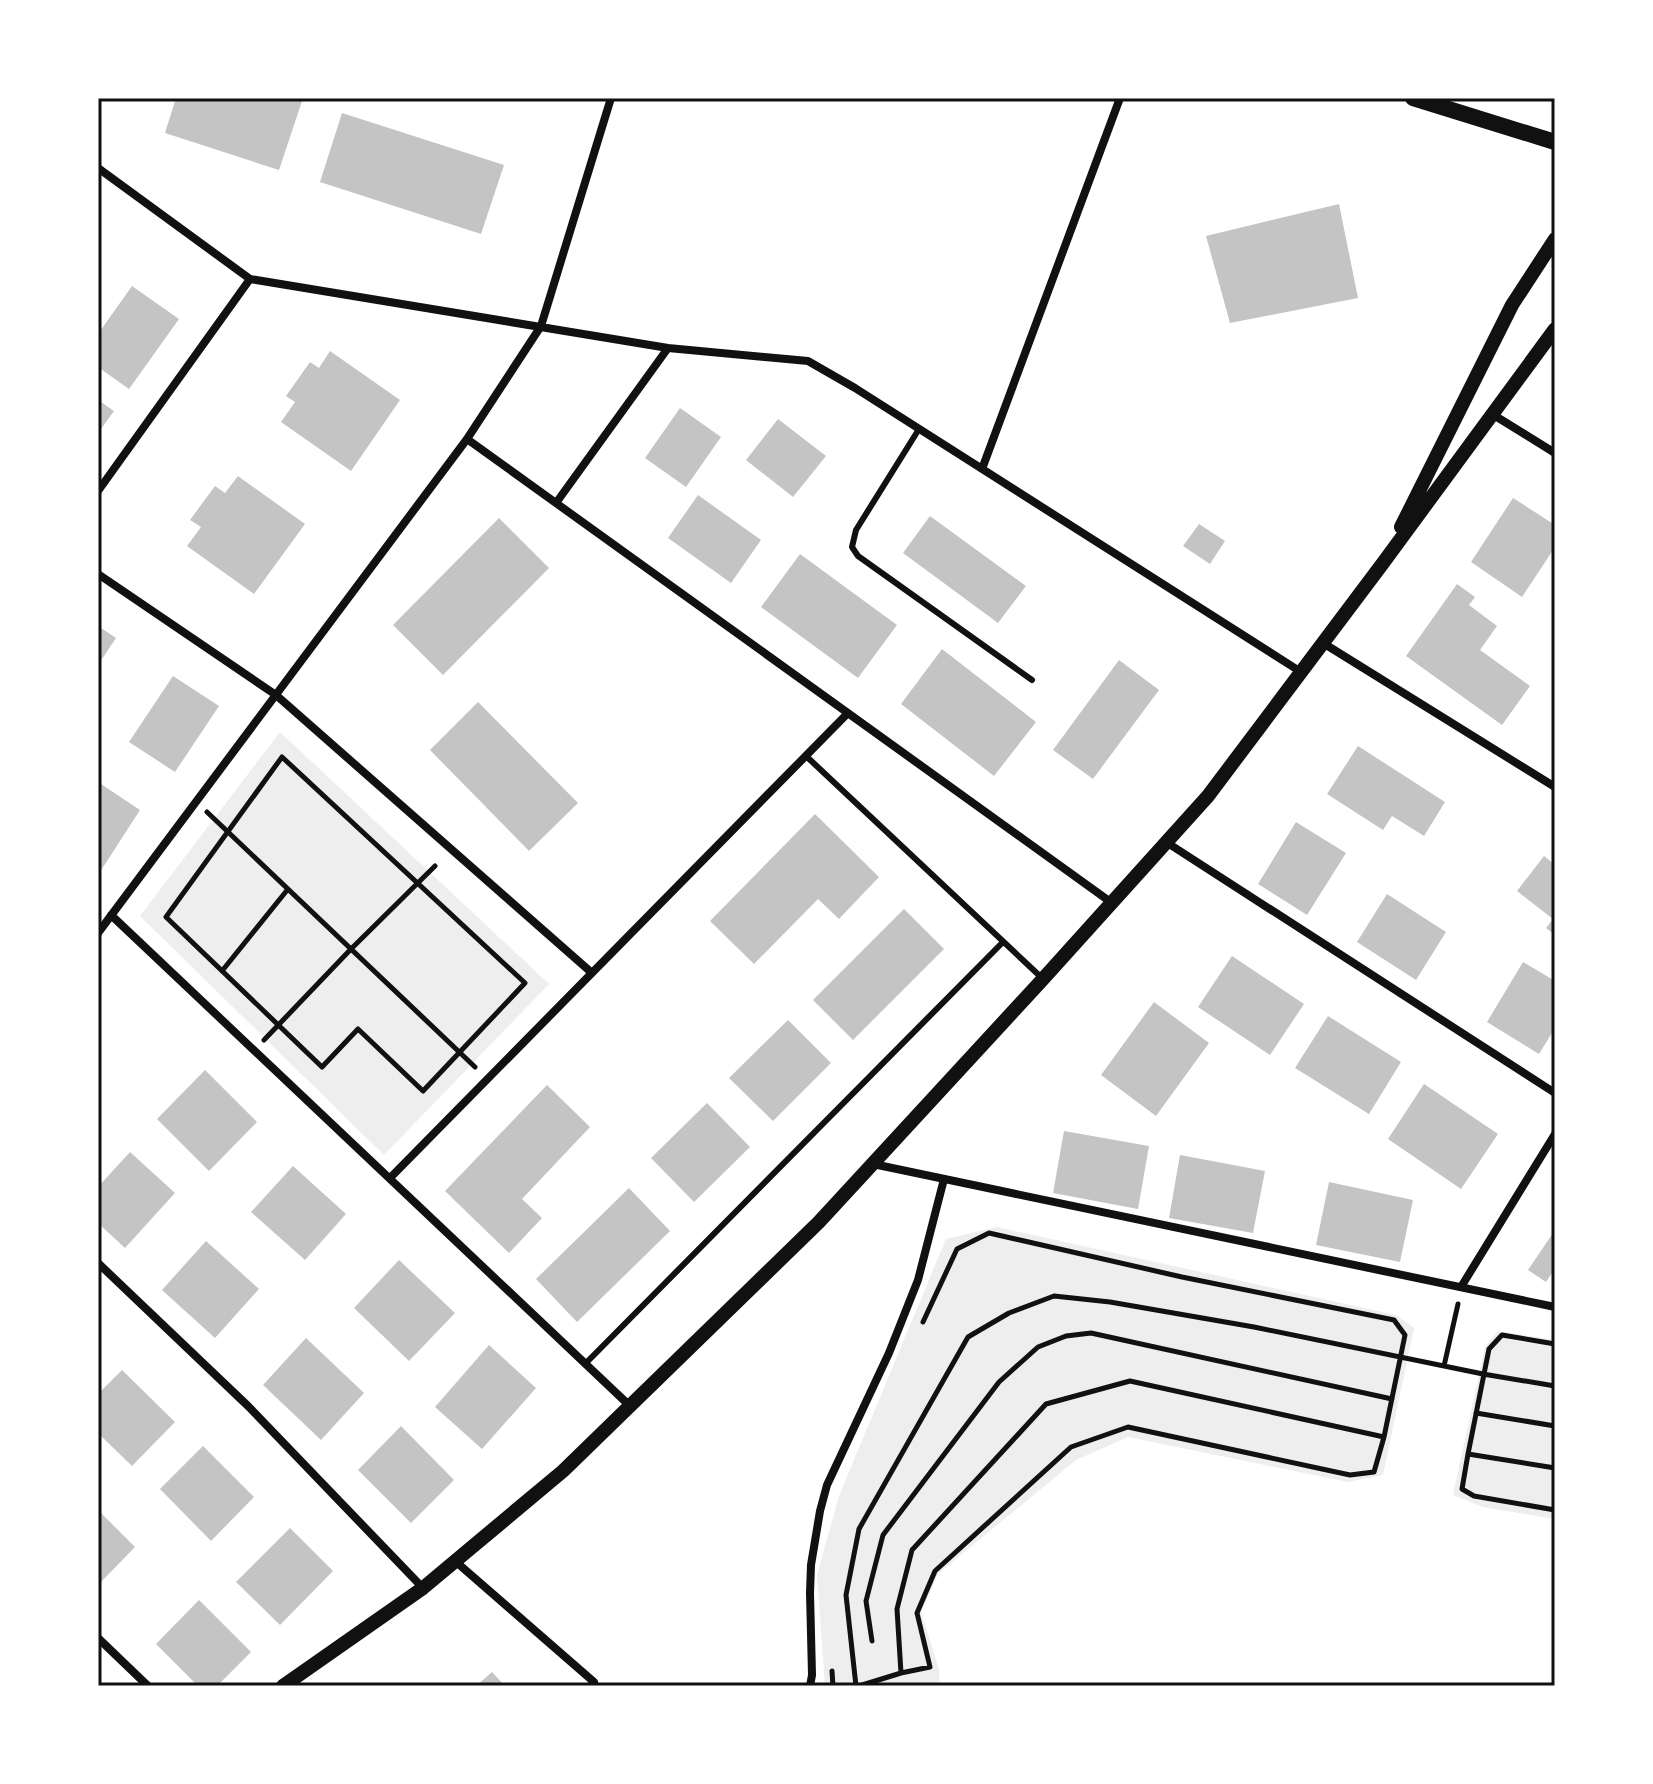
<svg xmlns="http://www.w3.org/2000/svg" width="1653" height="1784" viewBox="0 0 1653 1784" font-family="Commissioner,sans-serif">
<rect width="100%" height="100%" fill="#fff"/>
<path fill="#eee" d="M 280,732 L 549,984 L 384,1155 L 140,916 Z
M 997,1227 L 1396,1315 L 1414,1328 L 1383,1475 L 1348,1482 L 1128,1437 L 1076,1460 L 938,1574 L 921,1612 L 939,1669 L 940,1686 L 825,1686 L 817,1575 L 839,1496 L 946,1239 Z
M 1498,1331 L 1555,1340 L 1555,1519 L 1483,1507 L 1453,1495 L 1485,1347 Z"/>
<path fill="#c4c4c4" d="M 176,98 L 303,98 L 279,170 L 165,133 Z
M 342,113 L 504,165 L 481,234 L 320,182 Z
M 1339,204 L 1358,298 L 1230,323 L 1206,236 Z
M 132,286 L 179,319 L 129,389 L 98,367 L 98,334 Z
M 330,351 L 400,400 L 351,471 L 281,422 L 295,402 L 286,396 L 310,362 L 319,368 Z
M 98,400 L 114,411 L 98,433 Z
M 680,408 L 721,437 L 686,487 L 645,458 Z
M 778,419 L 826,456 L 793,497 L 746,460 Z
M 238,476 L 305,524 L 254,594 L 187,546 L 201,527 L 190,520 L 215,486 L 225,493 Z
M 698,495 L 761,540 L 731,583 L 668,538 Z
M 1513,498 L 1555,525 L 1555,547 L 1522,597 L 1471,562 Z
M 930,516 L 1026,586 L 998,623 L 903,553 Z
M 499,518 L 549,568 L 443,675 L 393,625 Z
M 1199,524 L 1225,541 L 1210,564 L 1183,546 Z
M 800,554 L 897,625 L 858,678 L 761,607 Z
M 1457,584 L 1475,597 L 1469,605 L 1497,626 L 1480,650 L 1530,686 L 1502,725 L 1406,656 Z
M 98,626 L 116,638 L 98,665 Z
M 942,649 L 1036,722 L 994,776 L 901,704 Z
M 1119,660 L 1159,690 L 1093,779 L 1053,750 Z
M 173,676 L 219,706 L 175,772 L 129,742 Z
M 478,702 L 578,803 L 529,851 L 430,750 Z
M 1358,746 L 1445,802 L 1424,836 L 1392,816 L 1383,830 L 1327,794 Z
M 98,782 L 140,810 L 98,875 Z
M 815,814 L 879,877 L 839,919 L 818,899 L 754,964 L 710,921 Z
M 1296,822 L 1346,853 L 1307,915 L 1258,884 Z
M 1544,856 L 1555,865 L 1555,935 L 1546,928 L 1553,919 L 1517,891 Z
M 1387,894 L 1446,932 L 1416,980 L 1357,942 Z
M 904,909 L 944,949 L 853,1040 L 813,1000 Z
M 1232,956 L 1304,1004 L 1270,1055 L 1198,1007 Z
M 1523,962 L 1555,981 L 1555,1028 L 1539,1054 L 1487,1022 Z
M 1154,1002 L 1209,1043 L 1156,1116 L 1101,1075 Z
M 1328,1016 L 1401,1062 L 1369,1114 L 1295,1068 Z
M 788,1020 L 831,1063 L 773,1121 L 729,1078 Z
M 205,1070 L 257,1122 L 209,1171 L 157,1119 Z
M 1424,1084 L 1498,1134 L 1461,1189 L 1388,1139 Z
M 547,1085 L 590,1127 L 522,1199 L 542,1218 L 509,1253 L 445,1191 Z
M 707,1103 L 750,1147 L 694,1202 L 651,1158 Z
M 1064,1131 L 1149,1146 L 1138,1209 L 1053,1193 Z
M 130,1152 L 175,1193 L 125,1248 L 98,1223 L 98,1187 Z
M 1180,1155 L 1265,1171 L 1253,1233 L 1169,1218 Z
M 293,1166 L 346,1214 L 305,1260 L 251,1212 Z
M 1329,1182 L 1413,1200 L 1400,1262 L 1316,1245 Z
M 629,1188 L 670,1231 L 577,1322 L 536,1279 Z
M 1555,1230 L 1555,1271 L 1554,1270 L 1546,1282 L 1528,1270 Z
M 206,1241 L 259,1289 L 215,1338 L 162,1290 Z
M 399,1260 L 455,1313 L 409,1361 L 354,1308 Z
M 306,1338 L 364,1393 L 321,1440 L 263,1385 Z
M 489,1345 L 536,1388 L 482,1449 L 435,1407 Z
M 122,1370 L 175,1422 L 132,1466 L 98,1433 L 98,1394 Z
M 401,1426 L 454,1480 L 411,1523 L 358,1470 Z
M 203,1446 L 254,1497 L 211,1541 L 160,1489 Z
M 98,1510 L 135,1547 L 98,1585 Z
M 290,1528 L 333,1571 L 280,1625 L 236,1582 Z
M 199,1600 L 251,1652 L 217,1686 L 198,1686 L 156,1644 Z
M 492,1672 L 505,1686 L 476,1686 Z"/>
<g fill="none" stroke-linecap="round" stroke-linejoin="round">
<path stroke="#111" stroke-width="5" d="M 282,757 L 525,983 L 423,1091 L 358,1029 L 322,1067 L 166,917 Z
M 207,812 L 475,1067
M 222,971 L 288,889
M 264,1040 L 351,949 L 435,866
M 1555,1344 L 1502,1335 L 1489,1349 L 1468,1454 L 1555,1468
M 1444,1366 L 1458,1304
M 1476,1413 L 1555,1426
M 1468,1454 L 1462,1489 L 1474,1496 L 1555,1510
M 872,1641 L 866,1601 L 883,1535 L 999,1382 L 1038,1347 L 1066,1336 L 1091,1333 L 1392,1399
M 832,1671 L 833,1686
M 901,1673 L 930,1667 L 917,1613 L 935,1571 L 1071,1447 L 1128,1427 L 1350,1475 L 1374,1472 L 1384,1437 L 1405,1335 L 1394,1320 L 1182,1277 L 989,1233 L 957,1249 L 923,1322
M 856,1686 L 846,1595 L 859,1529 L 968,1337 L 1009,1313 L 1054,1296 L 1110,1302 L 1254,1327 L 1483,1374 L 1555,1386
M 859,1686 L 901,1673 L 897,1609 L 912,1550 L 1046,1404 L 1130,1381 L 1384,1437"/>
<path stroke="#111" stroke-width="6" d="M 919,429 L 856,530 L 852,547 L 858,556 L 1032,680
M 806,756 L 1042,978
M 585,1364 L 1003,942"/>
<path stroke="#111" stroke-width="8" d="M 98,168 L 250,279
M 1492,414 L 1555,453
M 467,439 L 1112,903
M 982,469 L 1120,98
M 98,491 L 250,279 L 668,348
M 556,503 L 668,348 L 808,361 L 855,388 L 1301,672
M 98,574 L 276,695 L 592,973
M 1323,643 L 1555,787
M 1166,842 L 1555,1093
M 111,915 L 630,1406
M 98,933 L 467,439 L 541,326 L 611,98
M 873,1164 L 1555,1307
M 390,1178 L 848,713
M 98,1263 L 248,1406 L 423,1588
M 1461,1287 L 1555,1134
M 455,1561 L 594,1682 L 591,1686
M 98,1638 L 148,1686
M 810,1686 L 812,1675 L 810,1593 L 811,1565 L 820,1511 L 827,1485 L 889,1353 L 918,1280 L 944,1179"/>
<path stroke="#111" stroke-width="14" d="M 1401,527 L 1512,305 L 1555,239
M 283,1686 L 423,1588 L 563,1471 L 819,1222 L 1043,979 L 1208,796 L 1383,563 L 1555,329"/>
<path stroke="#111" stroke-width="16" d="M 1413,98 L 1555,142"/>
</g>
<rect width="1653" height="1784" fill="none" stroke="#ffffff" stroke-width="200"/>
<rect x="100" y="100" width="1453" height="1584" fill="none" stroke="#111" stroke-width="3"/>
</svg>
